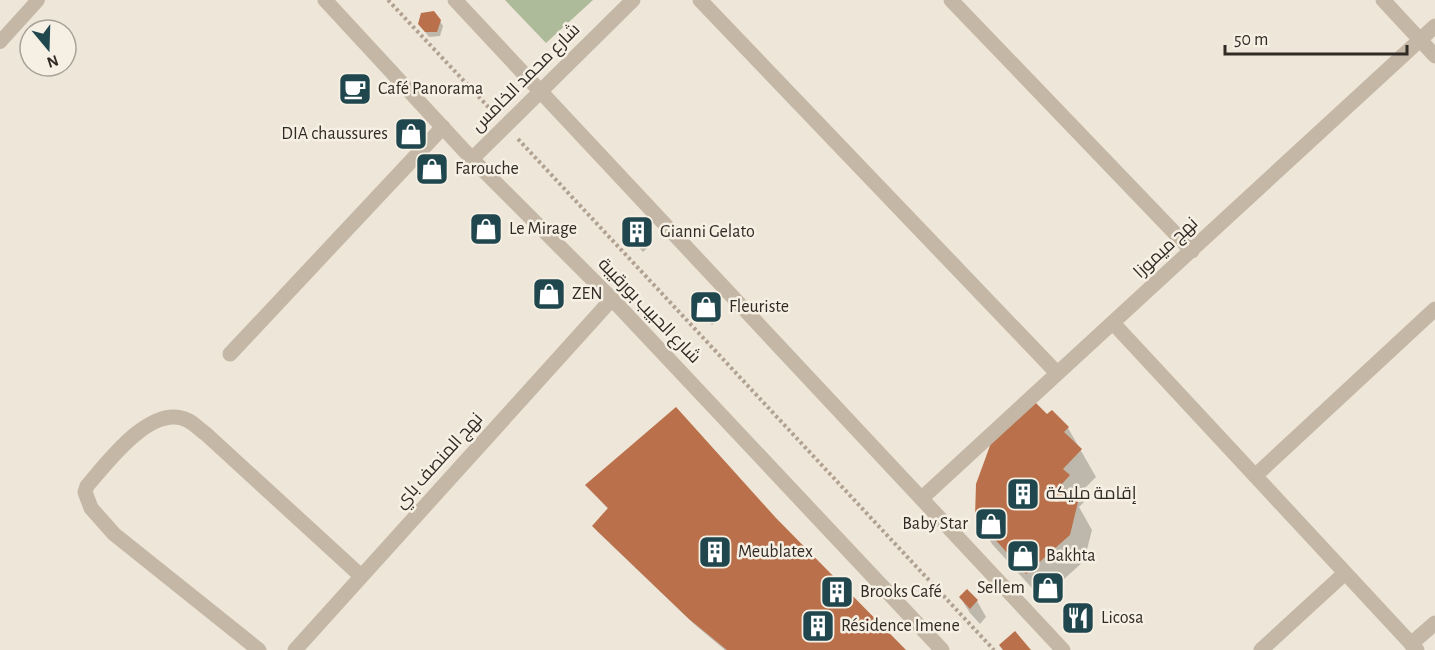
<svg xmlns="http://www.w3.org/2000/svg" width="1435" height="650" viewBox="0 0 1435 650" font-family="'Alegreya Sans',Cairo,sans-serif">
<rect width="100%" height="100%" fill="#eee6d8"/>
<path fill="#adbb9a" d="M 505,0 L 593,0 L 546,43 Z"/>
<path fill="#0003" d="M 440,21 L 443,26 L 440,36 L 429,37 L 419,24 Z
M 626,233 L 651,237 L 653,242 L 643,252 Z
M 697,308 L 719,311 L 722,316 L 712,325 Z
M 1052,412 L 1068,428 L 1096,477 L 1079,494 L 1084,502 L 1079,507 L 1092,530 L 1084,561 L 1042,599 L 992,544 L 977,517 Z
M 587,486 L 775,519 L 904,650 L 725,650 L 694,624 L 597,531 L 594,526 L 609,510 Z
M 967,591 L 977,601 L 986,617 L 980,624 L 970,613 L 960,597 Z"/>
<path fill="#ba704a" d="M 434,11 L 441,20 L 437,32 L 425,32 L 418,24 L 421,13 Z
M 634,217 L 652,236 L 639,248 L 621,228 Z
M 704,292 L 720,310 L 708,321 L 692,303 Z
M 1033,400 L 1047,414 L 1052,410 L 1069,427 L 1064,432 L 1082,449 L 1063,469 L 1070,475 L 1061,485 L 1078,502 L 1070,535 L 1026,574 L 975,517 L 976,484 L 991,443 Z
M 676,407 L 776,518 L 906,650 L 727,650 L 689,619 L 592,526 L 608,508 L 585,485 Z
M 967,589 L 978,600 L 970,609 L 959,597 Z
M 1015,631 L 1031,650 L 1003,650 L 999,645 Z"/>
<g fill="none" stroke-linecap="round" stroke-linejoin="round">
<path stroke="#b0a190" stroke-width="4" stroke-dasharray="3 3" stroke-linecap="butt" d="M 388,0 L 493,112
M 518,139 L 994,650"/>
<path stroke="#c5b7a5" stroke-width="14" d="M 0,42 L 38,0"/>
<path stroke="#c5b7a5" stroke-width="15" d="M 700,0 L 1057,373
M 951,0 L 1192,251
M 1383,0 L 1435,56
M 472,159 L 633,0
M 1113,323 L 1417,650
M 230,354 L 443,127
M 1255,476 L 1435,309
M 922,498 L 1435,26
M 1411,644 L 1435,623
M 259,650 L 114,534 L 91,508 L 85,492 L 87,486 C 107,463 151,403 187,420 C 194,423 200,430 206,434 L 361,576
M 1261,650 L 1345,573"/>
<path stroke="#c5b7a5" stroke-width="15" d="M 325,0 L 472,159 L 612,299 L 942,650
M 455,0 L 1063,650
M 295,650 L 612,299"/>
</g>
<defs>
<symbol id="cafe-square" viewBox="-11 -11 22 22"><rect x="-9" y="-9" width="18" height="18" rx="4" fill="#20474e" stroke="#f6f0e4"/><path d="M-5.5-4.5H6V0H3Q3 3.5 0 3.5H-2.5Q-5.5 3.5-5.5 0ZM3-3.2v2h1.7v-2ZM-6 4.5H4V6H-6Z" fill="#fff"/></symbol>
<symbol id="shop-square" viewBox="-11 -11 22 22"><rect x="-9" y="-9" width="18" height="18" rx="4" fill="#20474e" stroke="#f6f0e4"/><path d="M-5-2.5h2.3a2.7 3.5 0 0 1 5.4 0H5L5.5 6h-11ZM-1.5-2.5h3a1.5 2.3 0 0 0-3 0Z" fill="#fff"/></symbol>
<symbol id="building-square" viewBox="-11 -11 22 22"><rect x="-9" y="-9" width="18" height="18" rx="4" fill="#20474e" stroke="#f6f0e4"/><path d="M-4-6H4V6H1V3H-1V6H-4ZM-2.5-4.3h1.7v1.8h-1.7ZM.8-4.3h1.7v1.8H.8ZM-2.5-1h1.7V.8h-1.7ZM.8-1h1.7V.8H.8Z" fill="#fff"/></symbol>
<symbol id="restaurant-square" viewBox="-11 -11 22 22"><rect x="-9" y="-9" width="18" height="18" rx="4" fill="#20474e" stroke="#f6f0e4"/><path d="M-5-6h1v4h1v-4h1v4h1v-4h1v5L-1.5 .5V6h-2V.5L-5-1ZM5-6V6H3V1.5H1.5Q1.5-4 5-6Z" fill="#fff"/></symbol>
</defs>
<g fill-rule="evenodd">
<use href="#cafe-square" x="336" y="70" width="38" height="38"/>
<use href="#shop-square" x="392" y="115" width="38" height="38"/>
<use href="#shop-square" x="413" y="150" width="38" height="38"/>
<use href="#shop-square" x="467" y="210" width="38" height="38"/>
<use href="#building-square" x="618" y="213" width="38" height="38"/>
<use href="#shop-square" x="530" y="275" width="38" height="38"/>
<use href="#shop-square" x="687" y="288" width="38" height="38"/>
<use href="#building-square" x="1004" y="475" width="38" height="38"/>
<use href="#shop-square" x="972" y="505" width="38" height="38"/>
<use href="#building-square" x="696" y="533" width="38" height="38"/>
<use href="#shop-square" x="1004" y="537" width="38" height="38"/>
<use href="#shop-square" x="1029" y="569" width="38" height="38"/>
<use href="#building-square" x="818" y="573" width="38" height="38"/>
<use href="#restaurant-square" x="1059" y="599" width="38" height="38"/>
<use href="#building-square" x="799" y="607" width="38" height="38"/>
</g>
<g text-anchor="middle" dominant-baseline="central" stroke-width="5" stroke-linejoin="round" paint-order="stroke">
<g font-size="18" fill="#312b26" stroke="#f6f0e4">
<text transform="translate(526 78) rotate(-45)">شارع محمد الخامس</text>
<text transform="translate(1166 248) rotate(-43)">نهج ميموزا</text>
<text transform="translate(649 311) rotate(46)">شارع الحبيب بورقيبة</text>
<text transform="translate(439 461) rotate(-48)">نهج المنصف باي</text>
</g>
<g font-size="18" fill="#312b26" stroke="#f6f0e4" text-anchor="start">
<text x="378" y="89">Café Panorama</text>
<text x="388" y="134" text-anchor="end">DIA chaussures</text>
<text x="455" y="169">Farouche</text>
<text x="509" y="229">Le Mirage</text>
<text x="660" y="232">Gianni Gelato</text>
<text x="572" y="294">ZEN</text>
<text x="729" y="307">Fleuriste</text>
<text x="1046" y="494">إقامة مليكة</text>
<text x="968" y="524" text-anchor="end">Baby Star</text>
<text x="738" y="552">Meublatex</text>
<text x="1046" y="556">Bakhta</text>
<text x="1025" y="588" text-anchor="end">Sellem</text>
<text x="860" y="592">Brooks Café</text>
<text x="1101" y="618">Licosa</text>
<text x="841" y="626">Résidence Imene</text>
</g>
</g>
<g transform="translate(48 48) rotate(161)"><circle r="28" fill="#f6f0e4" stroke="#a7a198" stroke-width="1.5"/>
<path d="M0-4.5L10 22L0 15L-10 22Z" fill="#20474e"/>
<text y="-9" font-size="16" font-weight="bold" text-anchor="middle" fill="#312b26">N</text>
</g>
<path d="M1225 45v9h182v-9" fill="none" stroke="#312b26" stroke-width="3"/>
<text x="1234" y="45" font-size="18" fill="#312b26" stroke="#f6f0e4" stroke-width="4.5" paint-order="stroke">50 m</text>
</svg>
